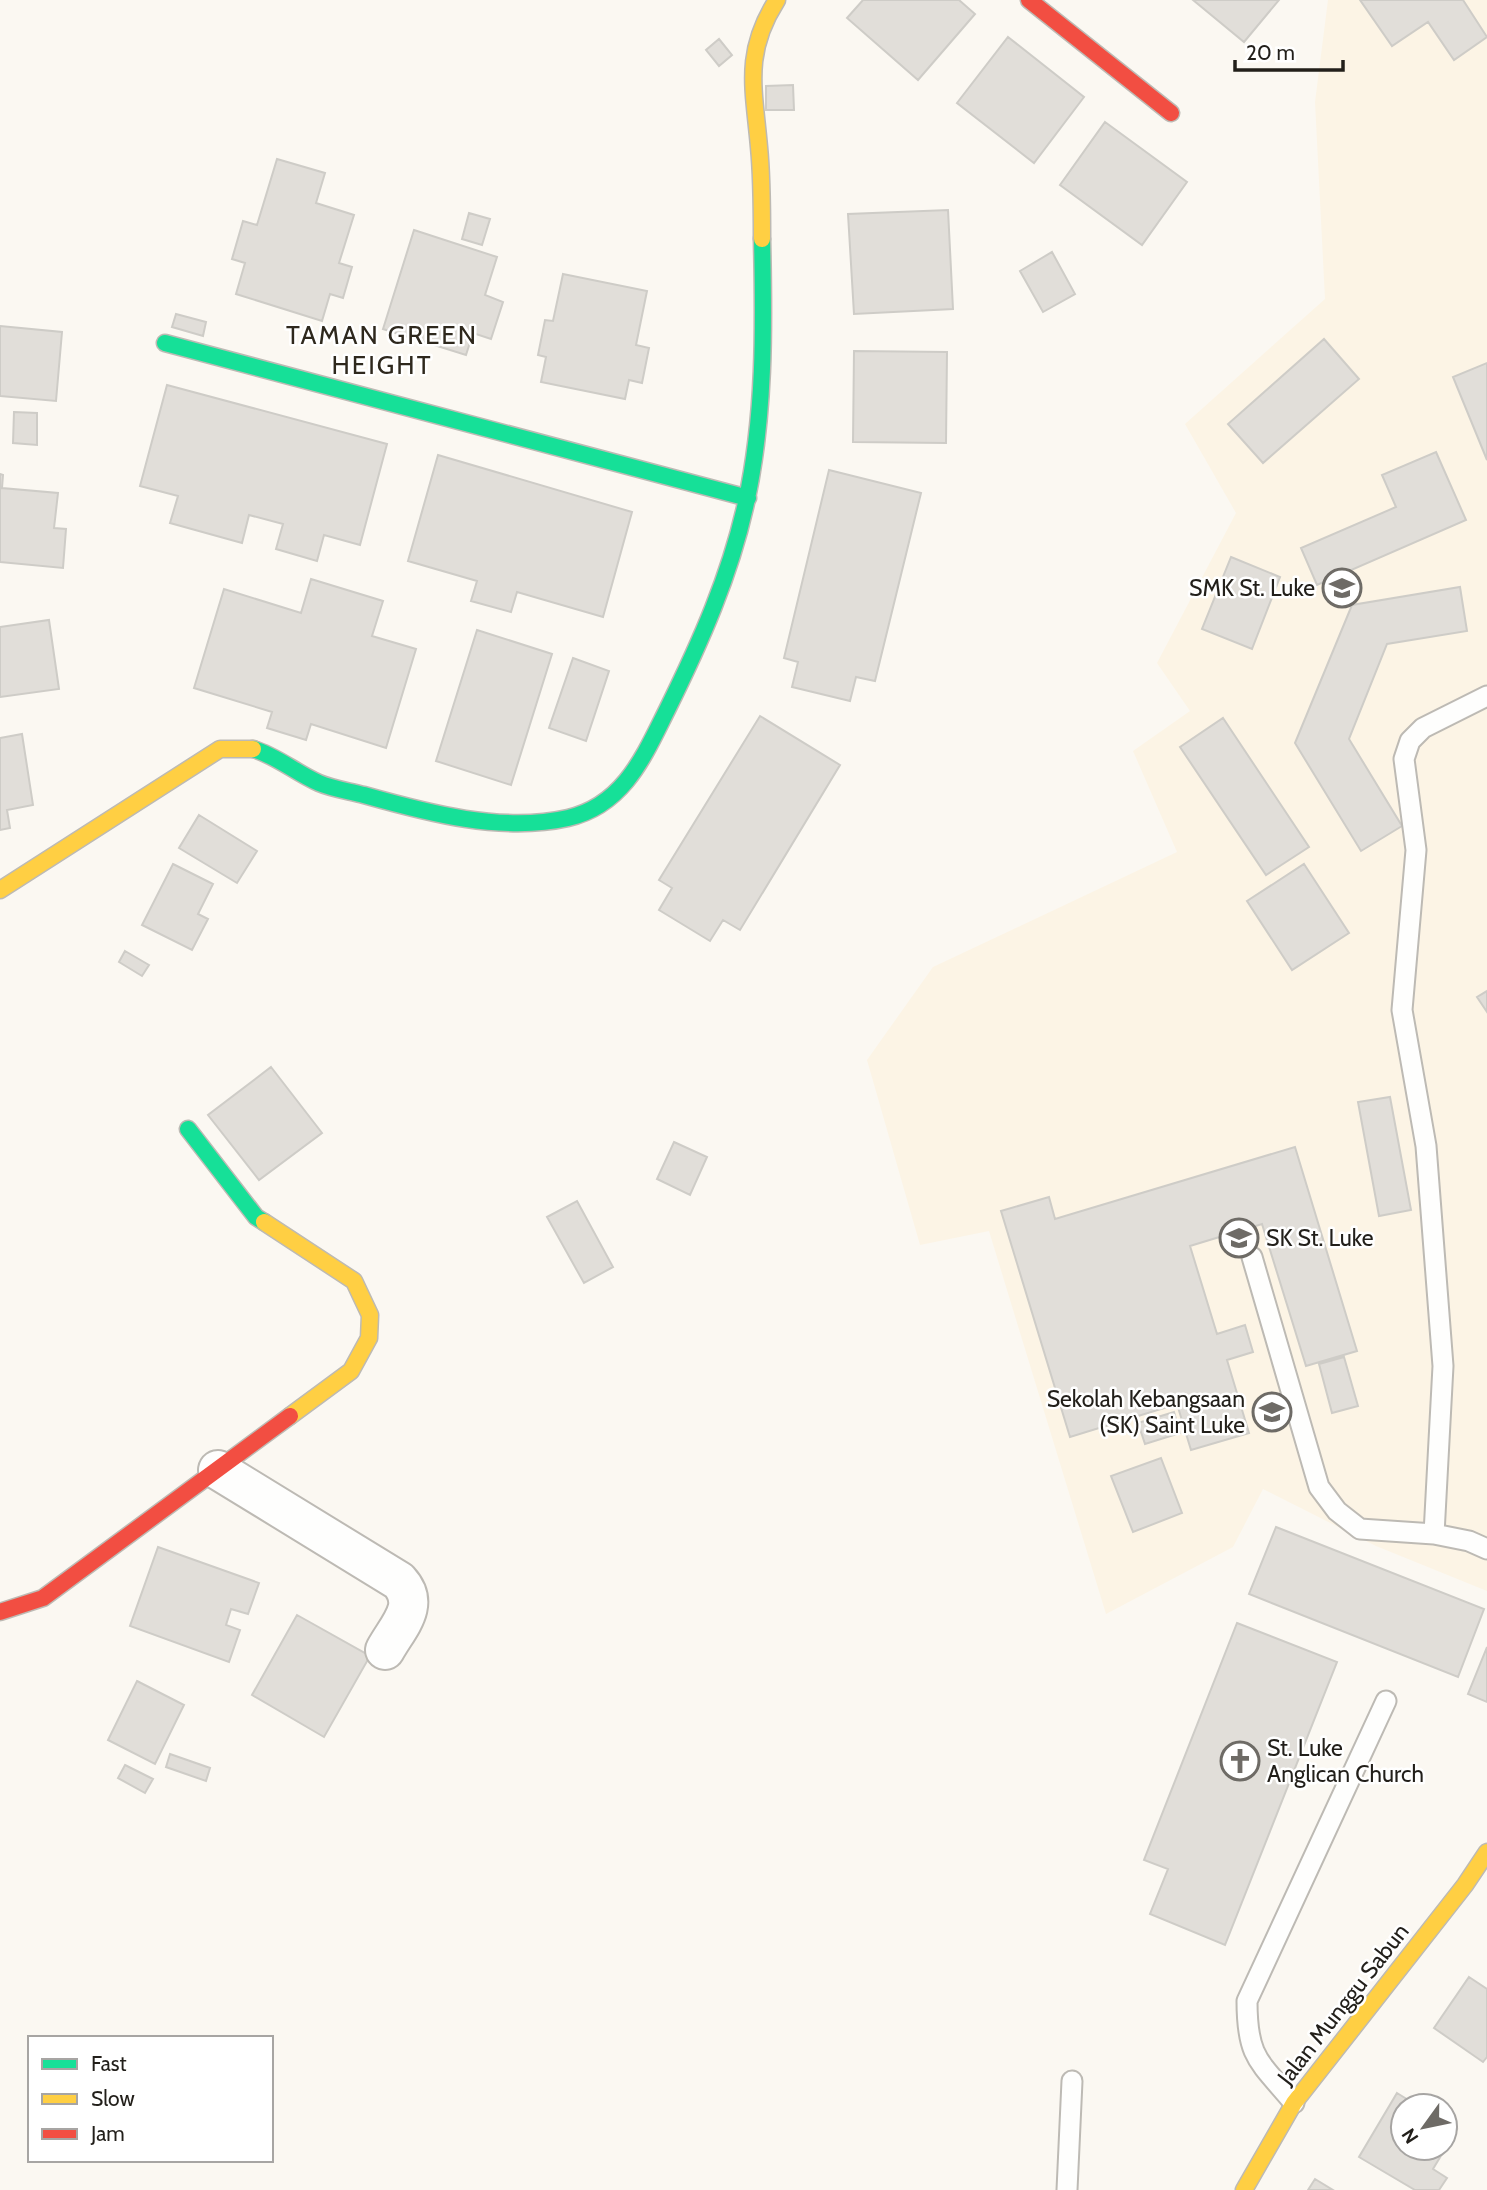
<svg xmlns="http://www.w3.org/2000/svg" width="1487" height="2190" viewBox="0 0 1487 2190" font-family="Cabin,sans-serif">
<rect width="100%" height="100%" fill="#fbf8f2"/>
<path fill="#fcf4e5" d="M 1328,0 L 1487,0 L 1487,1591 L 1376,1546 L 1263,1489 L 1233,1547 L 1106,1614 L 989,1231 L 920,1245 L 867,1060 L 933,967 L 1177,852 L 1133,751 L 1190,711 L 1157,663 L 1236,513 L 1185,424 L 1325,299 L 1315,102 Z"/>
<path fill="#e1ded9" stroke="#ceccc7" stroke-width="2" d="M 863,0 L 959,0 L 975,14 L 918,80 L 847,18 Z
M 1193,0 L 1279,0 L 1244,42 Z
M 1360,0 L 1463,0 L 1487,37 L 1454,60 L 1428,22 L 1392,46 Z
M 1008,37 L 1084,97 L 1034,163 L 957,103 Z
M 719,39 L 732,55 L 719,66 L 706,50 Z
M 793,85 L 794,110 L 766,110 L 766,86 Z
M 1105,122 L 1187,182 L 1142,245 L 1060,185 Z
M 277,159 L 325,173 L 316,203 L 354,215 L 339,263 L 352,267 L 343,298 L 330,294 L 322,321 L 236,294 L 245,263 L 232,259 L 243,221 L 257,225 Z
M 948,210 L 953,309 L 854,314 L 848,214 Z
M 469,213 L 490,219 L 482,245 L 462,239 Z
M 414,230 L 497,257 L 485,295 L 503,302 L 491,339 L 473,333 L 466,355 L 383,329 Z
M 1052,252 L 1075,294 L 1043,312 L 1020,271 Z
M 563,274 L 647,291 L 636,345 L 649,348 L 642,383 L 629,380 L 625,399 L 541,382 L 546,357 L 538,355 L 545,320 L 553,321 Z
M 176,314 L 206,322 L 203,336 L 172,327 Z
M 0,326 L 62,332 L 56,401 L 0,396 Z
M 1324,339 L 1359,379 L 1263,463 L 1228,424 Z
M 854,351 L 947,352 L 946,443 L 853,442 Z
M 1487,363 L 1487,460 L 1453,377 Z
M 167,385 L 387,444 L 360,545 L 324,535 L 317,561 L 276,549 L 283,524 L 249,515 L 242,543 L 170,523 L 178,496 L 140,486 Z
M 14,412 L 37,413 L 37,445 L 13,443 Z
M 1436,452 L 1466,520 L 1317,585 L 1301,548 L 1396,507 L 1382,475 Z
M 438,455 L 632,512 L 603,617 L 517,592 L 511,612 L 471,601 L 477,581 L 408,561 Z
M 829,470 L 921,493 L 875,681 L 856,677 L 850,701 L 792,687 L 798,662 L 784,658 Z
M 0,474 L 3,475 L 2,488 L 58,493 L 54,528 L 66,529 L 63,568 L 0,562 Z
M 1231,557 L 1280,577 L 1252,649 L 1202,629 Z
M 311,579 L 383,601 L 372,636 L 416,649 L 386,748 L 311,724 L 306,740 L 267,728 L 272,712 L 194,688 L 224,589 L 301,613 Z
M 1460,587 L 1467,631 L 1387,644 L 1349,739 L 1402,826 L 1361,851 L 1295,743 L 1352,605 Z
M 49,620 L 59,689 L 0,697 L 0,627 Z
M 477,630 L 552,654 L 511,785 L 436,761 Z
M 573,658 L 609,671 L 586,741 L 549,728 Z
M 760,716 L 840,765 L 740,930 L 723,920 L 710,941 L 659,910 L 672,888 L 659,880 Z
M 1223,718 L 1309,847 L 1266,875 L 1180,747 Z
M 22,734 L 33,805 L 7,810 L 10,828 L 0,830 L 0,738 Z
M 199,815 L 257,851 L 237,883 L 179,848 Z
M 173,864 L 213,884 L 198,914 L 208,919 L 192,950 L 142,925 Z
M 1304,864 L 1349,933 L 1292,970 L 1247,901 Z
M 125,951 L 149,965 L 142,976 L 119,962 Z
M 1487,991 L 1487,1012 L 1477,997 Z
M 271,1067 L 322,1133 L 259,1180 L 208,1115 Z
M 1390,1097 L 1411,1210 L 1379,1216 L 1358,1102 Z
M 674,1142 L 707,1157 L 690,1195 L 657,1179 Z
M 1295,1147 L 1357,1351 L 1306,1366 L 1262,1224 L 1190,1246 L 1217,1334 L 1245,1325 L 1253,1352 L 1227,1360 L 1249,1433 L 1191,1450 L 1177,1404 L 1070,1437 L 1001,1211 L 1049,1197 L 1055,1219 Z
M 577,1201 L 613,1267 L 584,1283 L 547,1217 Z
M 1344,1357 L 1358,1406 L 1332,1413 L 1319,1364 Z
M 1174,1412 L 1180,1433 L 1145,1444 L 1138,1423 Z
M 1161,1458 L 1182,1513 L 1133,1532 L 1111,1476 Z
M 1276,1527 L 1484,1609 L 1458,1677 L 1249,1594 Z
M 158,1547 L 259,1583 L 248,1614 L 231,1609 L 226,1625 L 240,1630 L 229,1662 L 130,1626 Z
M 297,1615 L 370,1656 L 324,1737 L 252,1695 Z
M 1237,1623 L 1337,1662 L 1225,1945 L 1150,1914 L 1168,1869 L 1144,1860 Z
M 1487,1647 L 1487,1702 L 1468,1694 Z
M 137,1681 L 184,1705 L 155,1764 L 108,1740 Z
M 170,1754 L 210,1768 L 206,1781 L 166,1767 Z
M 125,1765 L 153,1779 L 145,1793 L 118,1778 Z
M 1469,1977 L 1487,1989 L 1487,2057 L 1483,2062 L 1434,2028 Z
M 1397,2093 L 1418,2106 L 1403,2106 L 1403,2148 L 1445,2148 L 1445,2122 L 1457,2129 L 1433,2169 L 1447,2178 L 1439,2190 L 1415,2190 L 1359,2157 Z
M 1315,2179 L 1333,2190 L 1308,2190 Z"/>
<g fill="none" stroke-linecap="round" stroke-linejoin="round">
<defs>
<path id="lane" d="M 1252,1257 L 1319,1487 L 1337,1511 L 1360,1529 L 1434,1534 L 1469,1541 L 1487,1549
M 1434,1534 L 1443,1366 L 1426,1146 L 1402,1010 L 1416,850 L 1404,759 L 1410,741 L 1423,728 L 1487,696
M 1294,2103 C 1259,2061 1247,2058 1247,2001 L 1386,1701
M 1067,2190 L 1072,2081"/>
<path id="street" d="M 218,1470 L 399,1581 C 421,1605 399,1625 385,1650"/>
<path id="fast" d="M 165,343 L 748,498
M 253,749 C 277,756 296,773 319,783 C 333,789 349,791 364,795 C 428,813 502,833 568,818 C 624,805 644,756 667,710 C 700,643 730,576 746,503 C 765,416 764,327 762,239
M 188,1129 L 256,1217 L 264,1222"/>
<path id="slow" d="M 762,239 C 762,208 762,177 759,147 C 754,89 743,53 777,0
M 0,890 L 220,749 L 253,749
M 264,1222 L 354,1281 L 370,1315 L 369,1338 L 351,1371 L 290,1416
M 1244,2190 L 1294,2103 L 1465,1885 L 1487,1852"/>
<path id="jam" d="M 1029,0 L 1171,113
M 0,1612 L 43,1598 L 290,1416"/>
</defs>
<use href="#lane" stroke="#bdbab4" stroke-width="23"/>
<use href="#street" stroke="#bdbab4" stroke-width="42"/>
<use href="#fast" stroke="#bdbab4" stroke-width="19"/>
<use href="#slow" stroke="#bdbab4" stroke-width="19"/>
<use href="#jam" stroke="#bdbab4" stroke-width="19"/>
<use href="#lane" stroke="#fefefd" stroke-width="19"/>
<use href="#street" stroke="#fefefd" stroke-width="38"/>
<use href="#fast" stroke="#16e098" stroke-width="16"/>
<use href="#slow" stroke="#ffcf43" stroke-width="16"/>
<use href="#jam" stroke="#f24e42" stroke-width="16"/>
</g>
<defs>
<symbol id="school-ring" viewBox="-11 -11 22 22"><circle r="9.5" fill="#fff" stroke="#6e6b66" stroke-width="1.5"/><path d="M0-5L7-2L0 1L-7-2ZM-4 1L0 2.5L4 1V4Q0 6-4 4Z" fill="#6e6b66"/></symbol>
<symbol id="church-ring" viewBox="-11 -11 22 22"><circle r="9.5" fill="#fff" stroke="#6e6b66" stroke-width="1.5"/><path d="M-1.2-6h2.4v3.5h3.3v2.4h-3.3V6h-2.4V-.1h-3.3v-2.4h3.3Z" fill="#6e6b66"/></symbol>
</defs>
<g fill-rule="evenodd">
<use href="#school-ring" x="1320" y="566" width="44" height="44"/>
<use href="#school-ring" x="1217" y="1216" width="44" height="44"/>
<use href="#school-ring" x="1250" y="1390" width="44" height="44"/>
<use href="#church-ring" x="1218" y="1739" width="44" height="44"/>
</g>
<g text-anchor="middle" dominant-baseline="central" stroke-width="5" stroke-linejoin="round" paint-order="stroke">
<g font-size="23" fill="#221f1a" stroke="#fff" text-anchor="end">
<text x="1315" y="588">SMK St. Luke</text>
<text x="1266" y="1238" text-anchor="start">SK St. Luke</text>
<text x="1245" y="1399">Sekolah Kebangsaan<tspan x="1245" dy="26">(SK) Saint Luke</tspan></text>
<text x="1267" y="1748" text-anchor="start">St. Luke<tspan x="1267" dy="26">Anglican Church</tspan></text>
</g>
<g font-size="23" fill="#221f1a" stroke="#fff">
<text transform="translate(1343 2004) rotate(-52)">Jalan Munggu Sabun</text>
</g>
<g font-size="26" letter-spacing="2" fill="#2e281d" stroke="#fff">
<text x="382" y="335">TAMAN GREEN<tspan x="382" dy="30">HEIGHT</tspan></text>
</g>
</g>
<rect x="28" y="2036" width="245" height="126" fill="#ffffff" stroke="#a7a5a3" stroke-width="2"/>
<rect x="42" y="2059" width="35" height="10" fill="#16e098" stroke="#a7a5a3" stroke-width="2"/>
<text x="91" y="2071" font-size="21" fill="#221f1a">Fast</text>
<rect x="42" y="2094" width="35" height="10" fill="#ffcf43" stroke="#a7a5a3" stroke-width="2"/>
<text x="91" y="2106" font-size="21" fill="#221f1a">Slow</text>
<rect x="42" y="2129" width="35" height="10" fill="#f24e42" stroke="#a7a5a3" stroke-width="2"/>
<text x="91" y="2141" font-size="21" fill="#221f1a">Jam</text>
<g transform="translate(1424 2127) rotate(237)"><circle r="33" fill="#ffffff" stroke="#a7a5a3" stroke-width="2"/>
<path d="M0-5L12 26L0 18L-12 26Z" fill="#6e6b66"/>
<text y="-10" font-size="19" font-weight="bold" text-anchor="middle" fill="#221f1a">N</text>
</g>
<path d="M1235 60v10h108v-10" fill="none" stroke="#221f1a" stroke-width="3.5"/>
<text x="1246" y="60" font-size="21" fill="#221f1a" stroke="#ffffff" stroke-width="5" paint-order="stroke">20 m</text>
</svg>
